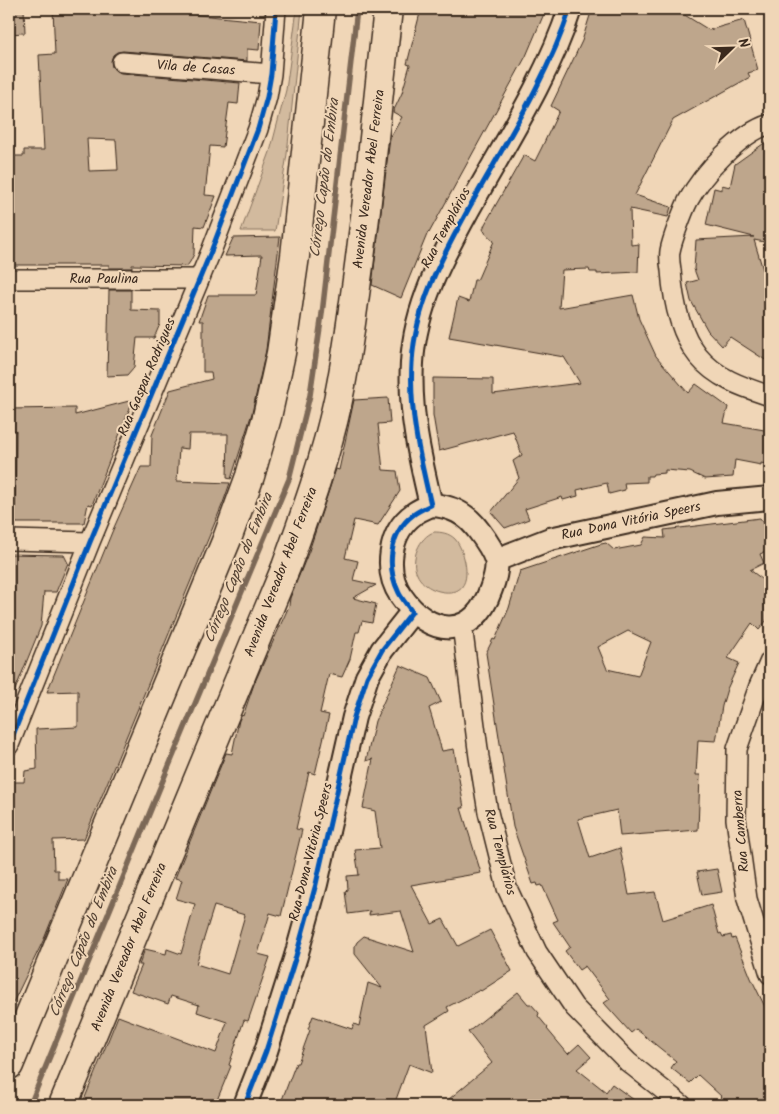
<svg xmlns="http://www.w3.org/2000/svg" width="779" height="1114" viewBox="0 0 779 1114" font-family="Kalam,sans-serif">
<rect width="100%" height="100%" fill="#f0d6b7"/>
<filter id="ink" filterUnits="userSpaceOnUse"><feTurbulence type="fractalNoise" baseFrequency=".02" numOctaves="2"/><feDisplacementMap in="SourceGraphic" scale="10" xChannelSelector="R" yChannelSelector="G"/><feConvolveMatrix kernelMatrix="1 2 1 2 8 2 1 2 1" color-interpolation-filters="sRGB"/></filter>
<g filter="url(#ink)">
<path fill="#d2ba9e" stroke="#86725e" d="M 297,9 L 302,9 L 287,154 L 275,231 L 241,231 L 270,152 L 286,90 Z
M 434,532 C 441,532 449,533 455,539 C 464,549 474,584 456,591 C 442,595 423,588 417,574 C 410,560 419,537 434,532 Z"/>
<g fill="none" stroke-linecap="round" stroke-linejoin="round">
<path stroke="#7c6856" stroke-width="5.5" d="M 30,1105 L 161,785 L 289,479 L 310,395 L 322,314 L 357,9"/>
</g>
<path fill="#bea68c" stroke="#3b2a1e" fill-rule="evenodd" d="M 9,9 L 24,9 L 25,33 L 9,34 Z
M 53,9 L 168,9 L 168,12 L 261,21 L 259,50 L 247,49 L 247,61 L 123,51 L 117,52 L 113,55 L 111,61 L 112,67 L 116,71 L 121,73 L 240,83 L 238,104 L 229,103 L 223,147 L 210,146 L 205,195 L 216,196 L 204,227 L 195,226 L 194,254 L 190,262 L 187,266 L 132,265 L 132,268 L 109,268 L 109,265 L 9,265 L 9,156 L 24,156 L 24,150 L 44,150 L 39,55 L 55,54 ZM 87,139 L 116,140 L 118,170 L 89,171 Z
M 421,9 L 546,9 L 526,56 L 429,233 L 428,232 L 401,298 L 372,285 L 390,138 L 402,117 L 393,112 L 402,93 L 410,65 L 407,64 Z
M 592,9 L 637,9 L 653,12 L 653,9 L 675,9 L 709,30 L 744,20 L 758,70 L 748,73 L 750,77 L 673,120 L 635,195 L 671,207 L 668,217 L 630,209 L 631,245 L 639,244 L 638,272 L 597,274 L 597,272 L 590,272 L 589,269 L 562,270 L 559,308 L 633,295 L 639,319 L 656,356 L 688,393 L 696,384 L 728,407 L 724,423 L 770,431 L 770,455 L 765,464 L 761,463 L 761,465 L 735,460 L 733,477 L 705,479 L 690,472 L 665,470 L 665,473 L 653,474 L 652,476 L 647,476 L 647,482 L 624,483 L 625,490 L 609,494 L 607,483 L 577,490 L 578,496 L 563,500 L 562,497 L 525,509 L 529,519 L 505,528 L 491,512 L 519,478 L 513,461 L 522,455 L 513,431 L 439,451 L 433,415 L 433,378 L 493,379 L 493,394 L 580,383 L 564,357 L 449,337 L 458,298 L 469,302 L 474,280 L 477,280 L 479,276 L 494,241 L 486,234 L 483,229 L 485,224 L 524,155 L 535,161 L 542,147 L 559,111 L 551,106 L 582,41 Z
M 770,139 L 770,243 L 754,240 L 770,293 L 770,363 L 730,337 L 722,346 L 708,331 L 691,301 L 687,283 L 698,280 L 694,269 L 696,240 L 754,237 L 706,225 L 714,188 L 722,190 L 722,185 L 730,187 L 735,164 Z
M 280,237 L 266,350 L 252,413 L 231,479 L 227,478 L 228,434 L 189,434 L 188,449 L 179,448 L 177,481 L 230,483 L 223,503 L 84,839 L 53,840 L 54,870 L 58,870 L 58,879 L 68,879 L 44,939 L 9,1011 L 9,782 L 24,782 L 25,771 L 37,769 L 36,729 L 78,727 L 78,691 L 47,692 L 112,532 L 141,467 L 151,467 L 152,435 L 170,390 L 212,379 L 211,372 L 203,372 L 203,321 L 199,321 L 208,295 L 256,295 L 262,255 L 225,256 L 233,238 Z
M 109,290 L 131,290 L 131,310 L 160,311 L 160,324 L 154,338 L 137,338 L 134,367 L 127,375 L 107,376 Z
M 388,398 L 390,423 L 378,424 L 383,470 L 397,471 L 400,491 L 378,525 L 354,520 L 345,558 L 358,561 L 353,580 L 376,585 L 353,598 L 376,604 L 372,623 L 362,621 L 359,632 L 356,632 L 350,659 L 342,677 L 329,674 L 320,713 L 329,715 L 315,774 L 309,772 L 296,829 L 302,830 L 281,916 L 270,913 L 258,954 L 270,957 L 248,1021 L 244,1020 L 229,1065 L 231,1066 L 215,1105 L 82,1105 L 118,1016 L 216,1053 L 227,1022 L 197,1012 L 199,1005 L 171,996 L 168,1004 L 131,991 L 142,965 L 139,965 L 145,949 L 166,954 L 167,949 L 181,954 L 195,904 L 176,899 L 182,880 L 175,878 L 226,753 L 232,754 L 239,720 L 242,715 L 243,716 L 254,684 L 289,606 L 290,598 L 309,551 L 336,469 L 339,470 L 354,400 ZM 214,906 L 245,915 L 228,974 L 196,964 Z
M 133,400 L 92,505 L 88,504 L 84,523 L 15,523 L 16,431 L 9,431 L 9,409 L 75,408 L 75,415 Z
M 760,518 L 764,523 L 768,538 L 766,538 L 769,550 L 760,554 L 764,563 L 750,570 L 770,585 L 770,616 L 759,630 L 752,623 L 728,658 L 739,663 L 727,689 L 722,706 L 716,741 L 698,740 L 696,775 L 700,775 L 698,830 L 620,836 L 617,810 L 578,819 L 590,858 L 620,848 L 629,895 L 655,892 L 663,920 L 711,905 L 719,934 L 721,933 L 723,937 L 731,935 L 732,939 L 735,938 L 751,978 L 770,1017 L 770,1105 L 714,1105 L 722,1097 L 698,1075 L 690,1083 L 671,1068 L 676,1061 L 636,1029 L 631,1033 L 604,1003 L 610,999 L 585,966 L 579,970 L 565,951 L 570,947 L 553,922 L 558,920 L 542,885 L 538,886 L 537,883 L 533,884 L 513,827 L 486,653 L 493,639 L 495,640 L 509,608 L 520,571 L 601,544 L 606,543 L 614,550 L 641,545 L 645,537 L 665,538 L 664,530 ZM 628,631 L 651,642 L 638,676 L 607,669 L 598,647 Z
M 9,554 L 64,555 L 68,563 L 56,592 L 44,592 L 41,626 L 9,705 Z
M 400,665 L 430,678 L 441,702 L 429,708 L 442,751 L 454,749 L 464,808 L 461,808 L 481,873 L 411,885 L 432,924 L 443,919 L 458,946 L 490,930 L 512,971 L 481,991 L 480,990 L 447,1007 L 449,1011 L 426,1025 L 432,1073 L 409,1064 L 394,1105 L 280,1105 L 296,1063 L 298,1063 L 310,1030 L 308,1029 L 313,1016 L 352,1029 L 354,1024 L 359,1026 L 368,983 L 382,988 L 355,954 L 355,946 L 357,942 L 364,936 L 414,952 L 401,911 L 369,915 L 370,911 L 348,914 L 345,891 L 348,890 L 347,876 L 359,875 L 355,850 L 380,848 L 375,811 L 363,808 L 373,759 L 366,761 L 375,721 Z
M 717,869 L 722,892 L 702,895 L 697,872 Z
M 518,992 L 528,1004 L 531,1004 L 539,1013 L 538,1016 L 548,1028 L 547,1029 L 568,1054 L 579,1044 L 591,1057 L 577,1069 L 606,1092 L 612,1084 L 641,1105 L 442,1105 L 492,1063 L 468,1032 Z"/>
<g fill="none" stroke-linecap="round" stroke-linejoin="round">
<defs>
<path id="minor" d="M 122,62 L 271,74
M 770,124 C 740,133 703,173 688,201 C 683,211 672,240 670,251 C 669,257 670,264 671,270 C 673,300 679,332 698,356 C 717,379 743,387 770,396
M 9,279 L 199,279
M 9,540 L 90,542
M 462,625 L 479,757 L 488,812 L 507,888 L 537,952 L 574,1007 L 628,1062 L 682,1105
M 770,661 L 759,686 L 737,749 L 736,819 L 747,899 L 770,974
M 9,745 L 90,542 L 212,249 L 258,129 L 267,97 L 271,74 L 276,9"/>
<path id="tertiary" d="M 431,505 C 420,458 409,412 412,363 C 415,306 442,257 469,208 C 504,145 548,77 570,9
M 431,505 C 451,506 466,513 479,531 C 485,539 493,550 496,560 C 498,569 494,581 491,589 C 473,641 429,637 401,596 C 384,571 389,532 414,514 C 419,510 425,508 431,505 Z
M 496,560 L 550,539 L 717,503 L 770,498
M 245,1105 L 266,1051 L 296,956 L 316,884 L 354,717 L 367,677 L 382,650 L 412,612"/>
<path id="primary" d="M 9,1065 L 227,539 L 250,476 L 267,417 L 281,353 L 295,256 L 321,9
M 63,1105 L 286,567 C 306,512 326,457 338,400 C 347,358 352,315 358,273 C 370,185 378,97 388,9"/>
</defs>
<use href="#minor" stroke="#3b2a1e" stroke-width="22"/>
<use href="#tertiary" stroke="#3b2a1e" stroke-width="26"/>
<use href="#primary" stroke="#3b2a1e" stroke-width="31"/>
<use href="#minor" stroke="#f0d6b7" stroke-width="19"/>
<use href="#tertiary" stroke="#f0d6b7" stroke-width="22"/>
<use href="#primary" stroke="#f0d6b7" stroke-width="28"/>
<defs>
<path id="cycleway" d="M 9,745 L 90,542 L 212,249 L 258,129 L 267,97 L 271,74 L 276,9
M 245,1105 L 266,1051 L 296,956 L 316,884 L 354,717 L 367,677 L 382,650 L 412,612 C 408,606 402,599 399,593 C 386,567 389,533 413,515 C 418,511 425,508 431,505 C 420,458 409,412 412,363 C 415,306 442,257 469,208 C 504,145 548,77 570,9"/>
</defs>
<use href="#cycleway" stroke="#f0d6b7" stroke-width="8"/>
<use href="#cycleway" stroke="#0057b8" stroke-width="5"/>
</g>
</g>
<g text-anchor="middle" dominant-baseline="central" stroke-width="4" stroke-linejoin="round" paint-order="stroke">
<g font-size="14" fill="#3b2a1e" stroke="#f0d6b7">
<text transform="translate(196 68) rotate(4)">Vila de Casas</text>
<text transform="translate(369 179) rotate(-83)">Avenida Vereador Abel Ferreira</text>
<text transform="translate(446 228) rotate(-62)">Rua Templários</text>
<text x="104" y="279">Rua Paulina</text>
<text transform="translate(147 377) rotate(-67)">Rua Gaspar Rodrigues</text>
<text transform="translate(631 521) rotate(-12)">Rua Dona Vitória Speers</text>
<text transform="translate(281 572) rotate(-69)">Avenida Vereador Abel Ferreira</text>
<text transform="translate(741 831) rotate(-95)">Rua Camberra</text>
<text transform="translate(311 852) rotate(-76)">Rua Dona Vitória Speers</text>
<text transform="translate(500 852) rotate(75)">Rua Templários</text>
<text transform="translate(129 947) rotate(-68)">Avenida Vereador Abel Ferreira</text>
</g>
<g font-size="15" font-style="italic" fill="#564435" stroke="#f0d6b7">
<text transform="translate(325 178) rotate(-83)">Córrego Capão do Embira</text>
<text transform="translate(239 568) rotate(-68)">Córrego Capão do Embira</text>
<text transform="translate(84 942) rotate(-68)">Córrego Capão do Embira</text>
</g>
</g>
<rect width="779" height="1114" fill="none" stroke="#f0d6b7" stroke-width="30"/>
<rect x="15" y="15" width="749" height="1084" fill="none" stroke="#3b2a1e" stroke-width="2" filter="url(#ink)"/>
<g transform="translate(732 48) rotate(67)" stroke="#f0d6b7" stroke-width="4" paint-order="stroke">
<path d="M0-4L9 19L0 12L-9 19Z" fill="#3b2a1e"/>
<text y="-8" font-size="14" font-weight="bold" text-anchor="middle" fill="#3b2a1e">N</text>
</g>
</svg>
